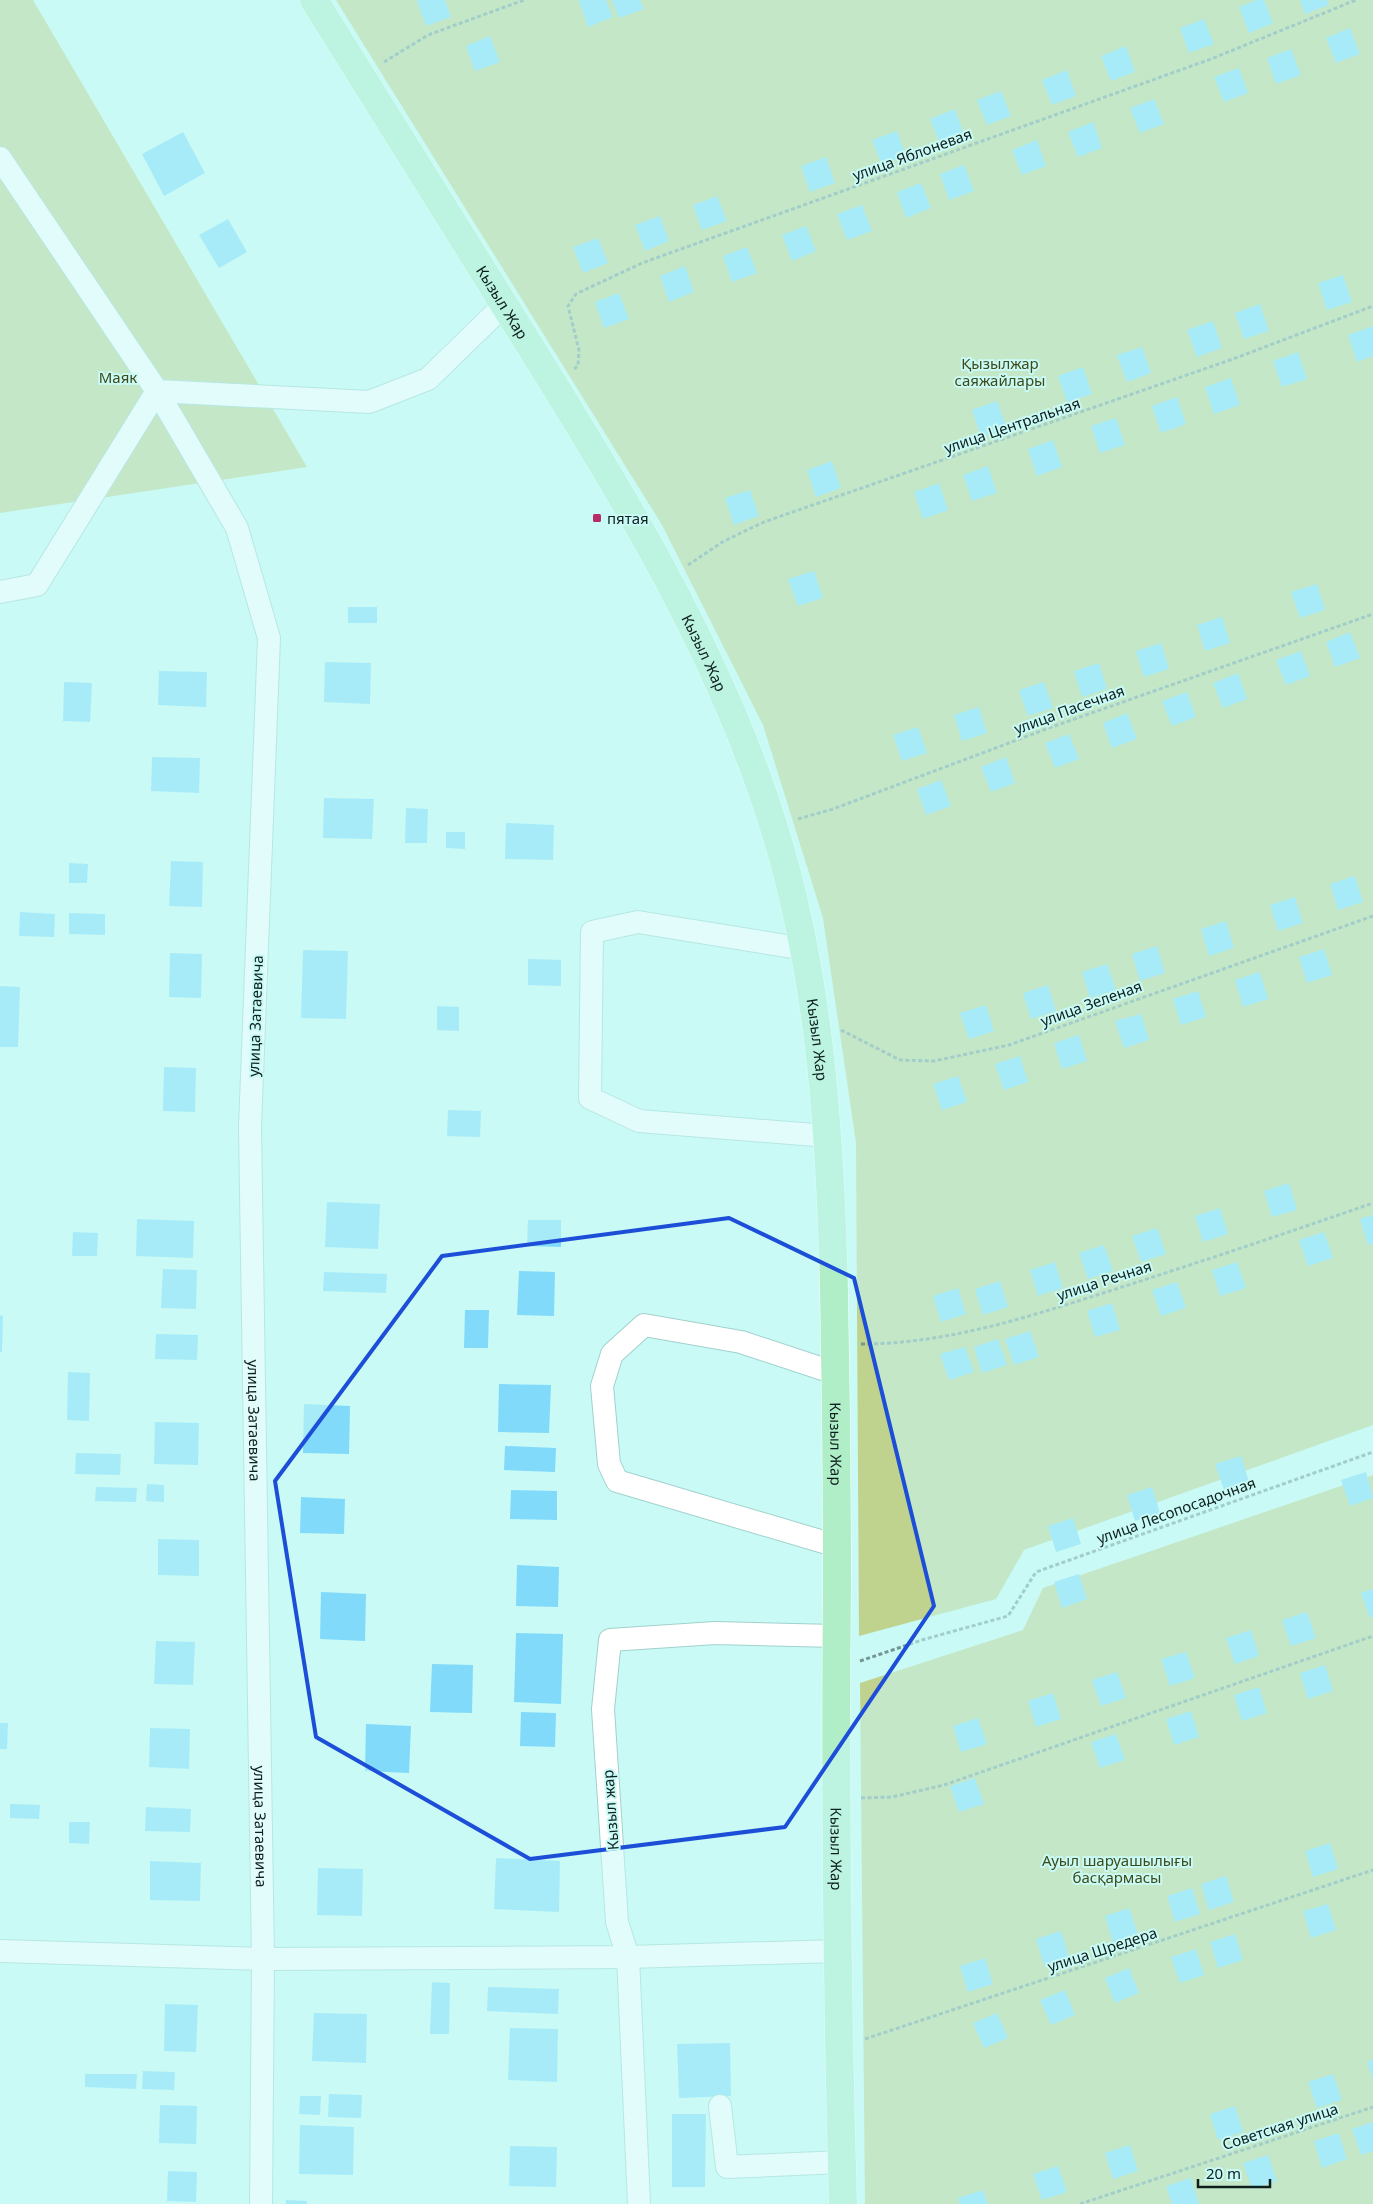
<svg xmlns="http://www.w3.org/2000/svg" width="1373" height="2204" viewBox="0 0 1373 2204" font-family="'Noto Sans',sans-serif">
<rect width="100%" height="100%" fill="#c9faf5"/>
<path fill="#bfd38e" d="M 0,0 L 33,0 L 307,467 L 0,513 Z
M 336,0 L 1373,0 L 1373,1425 L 1024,1550 L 996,1599 L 859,1636 L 856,1143 L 823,918 L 763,725 L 662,525 Z
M 1373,1475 L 1373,2204 L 865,2204 L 860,1683 L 1023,1630 L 1043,1588 Z"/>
<path fill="#81dafa" d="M 419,0 L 445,0 L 451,17 L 426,26 L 417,1 Z
M 581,0 L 606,0 L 613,17 L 588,27 L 579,1 Z
M 612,0 L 640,0 L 644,9 L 619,18 Z
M 1257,0 L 1264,0 L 1273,23 L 1249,33 L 1239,7 Z
M 1300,0 L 1327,0 L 1329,5 L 1305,14 Z
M 1204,19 L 1214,44 L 1189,53 L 1180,28 Z
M 1350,28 L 1360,54 L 1336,63 L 1326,38 Z
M 490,36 L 500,62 L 475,71 L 466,46 Z
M 1126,46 L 1135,72 L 1111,81 L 1101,56 Z
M 1291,49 L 1301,75 L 1276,84 L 1267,58 Z
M 1239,68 L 1248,93 L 1224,102 L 1214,77 Z
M 1067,70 L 1076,96 L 1052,105 L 1042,80 Z
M 1001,91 L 1011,116 L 987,125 L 977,100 Z
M 1154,99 L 1164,124 L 1140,133 L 1130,108 Z
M 955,109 L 964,135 L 940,144 L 930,119 Z
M 1093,122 L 1102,148 L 1078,157 L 1068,132 Z
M 897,131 L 906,156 L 882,165 L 872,140 Z
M 183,132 L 205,173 L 164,196 L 142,154 Z
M 1037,140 L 1046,166 L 1022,175 L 1012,150 Z
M 826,157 L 835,183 L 810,192 L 801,166 Z
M 964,165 L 974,191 L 949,200 L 940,174 Z
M 921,183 L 931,208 L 906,218 L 897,192 Z
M 717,196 L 727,221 L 702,230 L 693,205 Z
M 862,205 L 872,231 L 847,240 L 837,214 Z
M 660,216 L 669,241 L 645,251 L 635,225 Z
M 228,219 L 247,252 L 219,268 L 199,235 Z
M 806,226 L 816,251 L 792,261 L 782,235 Z
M 598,238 L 608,263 L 583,273 L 573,247 Z
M 747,247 L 757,273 L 732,282 L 723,256 Z
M 685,266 L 694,292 L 669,302 L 660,276 Z
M 1343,275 L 1352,302 L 1327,310 L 1318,283 Z
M 619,293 L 629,319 L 604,328 L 595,302 Z
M 1260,304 L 1269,331 L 1244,339 L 1235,313 Z
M 1213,321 L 1222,348 L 1197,357 L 1187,330 Z
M 1373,326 L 1373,356 L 1357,362 L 1348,335 Z
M 1142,347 L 1151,373 L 1127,382 L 1117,355 Z
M 1298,352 L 1307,379 L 1282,387 L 1273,361 Z
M 1083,367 L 1092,394 L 1067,402 L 1058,376 Z
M 1231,378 L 1240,405 L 1214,414 L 1205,387 Z
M 1177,397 L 1186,424 L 1161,433 L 1152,406 Z
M 997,401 L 1007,429 L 981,437 L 972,410 Z
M 1116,418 L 1125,445 L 1100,453 L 1091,426 Z
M 1053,440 L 1062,467 L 1037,476 L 1028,449 Z
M 832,461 L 841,488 L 816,497 L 807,470 Z
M 988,466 L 997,493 L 972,501 L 963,475 Z
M 939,483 L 948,510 L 923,519 L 914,492 Z
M 750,490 L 759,516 L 734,525 L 725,498 Z
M 814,571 L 823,598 L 798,606 L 788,579 Z
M 1317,584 L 1325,610 L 1300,618 L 1291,592 Z
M 348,607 L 377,607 L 377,623 L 348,623 Z
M 1222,617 L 1230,643 L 1205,651 L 1197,625 Z
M 1350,632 L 1360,658 L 1335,667 L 1326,642 Z
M 1161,643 L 1169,669 L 1144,677 L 1136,651 Z
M 1301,651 L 1310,676 L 1286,685 L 1276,660 Z
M 325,662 L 371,663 L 370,704 L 324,702 Z
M 1099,663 L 1107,689 L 1082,697 L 1074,671 Z
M 159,671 L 207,672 L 206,707 L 158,705 Z
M 1238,673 L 1247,699 L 1223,708 L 1213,683 Z
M 64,682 L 92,683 L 90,722 L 63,721 Z
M 1044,682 L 1053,708 L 1028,716 L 1019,690 Z
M 1187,692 L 1196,717 L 1172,726 L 1162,701 Z
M 979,707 L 987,733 L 962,741 L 954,715 Z
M 1127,713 L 1137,739 L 1112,748 L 1103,723 Z
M 918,727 L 927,753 L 902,761 L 893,735 Z
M 1069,734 L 1079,759 L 1055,768 L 1045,743 Z
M 152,757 L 200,758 L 199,793 L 151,791 Z
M 1006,757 L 1015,783 L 991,792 L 981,767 Z
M 941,780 L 951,806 L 926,815 L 917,789 Z
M 324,798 L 374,799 L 372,839 L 323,838 Z
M 406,808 L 428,809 L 427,843 L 405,843 Z
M 506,823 L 554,825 L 553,860 L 505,859 Z
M 446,832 L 465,832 L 465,849 L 446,848 Z
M 171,861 L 203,862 L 202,907 L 169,906 Z
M 69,863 L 88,864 L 87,883 L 69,883 Z
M 1355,876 L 1363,902 L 1338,910 L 1330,884 Z
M 1295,897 L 1303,923 L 1278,931 L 1270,905 Z
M 20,912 L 55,914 L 54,937 L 19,936 Z
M 69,913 L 105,914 L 105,935 L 69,934 Z
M 1226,921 L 1234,948 L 1209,956 L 1201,929 Z
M 1157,946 L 1165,973 L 1140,981 L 1132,954 Z
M 1324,949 L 1332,975 L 1307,983 L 1299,957 Z
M 303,950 L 348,951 L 346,1019 L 301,1018 Z
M 170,953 L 202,954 L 201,998 L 169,997 Z
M 528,959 L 561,960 L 561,986 L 528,985 Z
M 1107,964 L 1116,990 L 1090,998 L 1082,972 Z
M 1260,972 L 1268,999 L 1243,1007 L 1235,980 Z
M 1048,985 L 1056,1011 L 1031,1019 L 1023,993 Z
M 0,986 L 20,987 L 18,1047 L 0,1047 Z
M 1198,991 L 1206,1017 L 1181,1025 L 1173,999 Z
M 986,1005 L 994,1031 L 969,1039 L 960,1013 Z
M 437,1006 L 459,1007 L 459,1031 L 437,1030 Z
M 1141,1014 L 1149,1040 L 1124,1048 L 1115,1021 Z
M 1079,1035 L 1087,1061 L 1062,1069 L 1054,1043 Z
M 1020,1056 L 1028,1082 L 1004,1090 L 995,1064 Z
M 164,1067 L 196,1068 L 195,1112 L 163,1111 Z
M 958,1076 L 967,1102 L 942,1110 L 933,1084 Z
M 448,1110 L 481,1111 L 480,1137 L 447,1136 Z
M 1289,1183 L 1297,1210 L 1272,1217 L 1264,1191 Z
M 327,1202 L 380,1204 L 378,1249 L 325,1247 Z
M 1220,1208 L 1228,1234 L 1203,1242 L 1195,1216 Z
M 1373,1215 L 1373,1244 L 1368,1245 L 1360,1219 Z
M 137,1219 L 194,1221 L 193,1258 L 136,1256 Z
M 528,1220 L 561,1220 L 561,1247 L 527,1246 Z
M 1157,1228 L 1166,1254 L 1141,1262 L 1132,1236 Z
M 73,1232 L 98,1233 L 97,1256 L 72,1256 Z
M 1324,1232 L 1333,1258 L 1308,1266 L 1299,1240 Z
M 1104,1245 L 1113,1271 L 1088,1279 L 1079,1253 Z
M 1055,1262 L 1063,1288 L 1038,1296 L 1030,1270 Z
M 1237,1262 L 1246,1288 L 1220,1296 L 1212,1270 Z
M 163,1269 L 197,1270 L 196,1309 L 161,1308 Z
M 519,1271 L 555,1272 L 554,1316 L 517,1315 Z
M 324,1272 L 387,1274 L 386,1293 L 323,1291 Z
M 1000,1281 L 1008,1307 L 983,1315 L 975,1289 Z
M 1177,1282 L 1186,1308 L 1161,1316 L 1152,1290 Z
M 958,1288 L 966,1314 L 941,1322 L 933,1296 Z
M 1112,1303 L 1120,1330 L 1095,1337 L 1087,1311 Z
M 465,1310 L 489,1310 L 488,1348 L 464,1348 Z
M 0,1315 L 3,1316 L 2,1352 L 0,1352 Z
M 1030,1331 L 1039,1357 L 1014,1365 L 1005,1339 Z
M 156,1334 L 198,1335 L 197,1360 L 155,1359 Z
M 998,1339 L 1007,1365 L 982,1373 L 974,1347 Z
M 965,1347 L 974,1372 L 949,1380 L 940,1354 Z
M 68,1372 L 90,1373 L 89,1421 L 67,1420 Z
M 499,1384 L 551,1385 L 549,1433 L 498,1432 Z
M 304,1404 L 350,1406 L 349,1454 L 303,1453 Z
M 155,1422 L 199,1423 L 198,1465 L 154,1464 Z
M 505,1446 L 556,1448 L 555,1472 L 504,1470 Z
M 76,1453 L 121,1454 L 120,1475 L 75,1474 Z
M 1241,1456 L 1249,1482 L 1224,1490 L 1215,1464 Z
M 1366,1472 L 1373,1498 L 1350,1506 L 1341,1480 Z
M 147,1484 L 164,1485 L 164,1502 L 146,1501 Z
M 96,1487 L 137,1488 L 136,1502 L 95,1501 Z
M 1152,1487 L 1160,1513 L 1135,1521 L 1127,1495 Z
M 511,1490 L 557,1491 L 557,1520 L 510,1519 Z
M 301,1497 L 345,1499 L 344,1534 L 300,1533 Z
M 1073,1518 L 1081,1544 L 1056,1552 L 1048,1526 Z
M 158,1539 L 199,1540 L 199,1576 L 158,1575 Z
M 517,1565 L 559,1567 L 558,1607 L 516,1606 Z
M 1079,1574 L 1087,1599 L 1062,1608 L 1054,1582 Z
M 1373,1589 L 1373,1617 L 1370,1618 L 1361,1593 Z
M 321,1592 L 366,1594 L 365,1641 L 320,1639 Z
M 1307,1612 L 1316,1638 L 1291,1646 L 1282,1620 Z
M 1251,1630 L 1259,1656 L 1235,1664 L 1226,1638 Z
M 516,1633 L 563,1634 L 561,1704 L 514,1702 Z
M 156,1641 L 195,1642 L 193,1685 L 154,1684 Z
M 1186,1652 L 1195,1678 L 1170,1686 L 1161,1659 Z
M 432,1664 L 473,1665 L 472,1713 L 430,1712 Z
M 1325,1665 L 1333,1691 L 1308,1699 L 1300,1673 Z
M 1117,1672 L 1126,1698 L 1101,1706 L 1092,1680 Z
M 1259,1687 L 1267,1713 L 1242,1721 L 1234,1695 Z
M 1053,1693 L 1061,1719 L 1036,1727 L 1028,1701 Z
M 1191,1711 L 1199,1737 L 1174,1745 L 1166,1719 Z
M 521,1712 L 556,1713 L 555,1747 L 520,1746 Z
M 978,1718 L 987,1744 L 961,1752 L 953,1726 Z
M 0,1723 L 8,1723 L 7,1749 L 0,1749 Z
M 366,1724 L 411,1726 L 409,1773 L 365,1771 Z
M 150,1728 L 190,1729 L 189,1769 L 149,1767 Z
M 1116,1734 L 1125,1760 L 1100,1768 L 1091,1742 Z
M 975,1778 L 984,1804 L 959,1812 L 950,1786 Z
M 10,1804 L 40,1805 L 39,1819 L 10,1818 Z
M 146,1807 L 191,1809 L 190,1832 L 145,1831 Z
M 69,1822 L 90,1822 L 89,1844 L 69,1843 Z
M 1330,1843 L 1338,1869 L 1313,1877 L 1305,1851 Z
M 496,1858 L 560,1861 L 559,1912 L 494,1909 Z
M 150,1861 L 201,1863 L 200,1901 L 150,1900 Z
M 318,1868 L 363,1869 L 362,1916 L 317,1915 Z
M 1226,1876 L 1234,1902 L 1209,1910 L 1201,1884 Z
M 1192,1888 L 1200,1914 L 1175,1922 L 1167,1896 Z
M 1328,1904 L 1336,1930 L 1311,1938 L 1303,1911 Z
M 1129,1908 L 1138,1934 L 1113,1942 L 1105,1916 Z
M 1061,1931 L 1069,1957 L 1044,1965 L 1036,1939 Z
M 1235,1934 L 1243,1960 L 1218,1968 L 1210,1942 Z
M 1196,1949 L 1204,1975 L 1180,1983 L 1171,1957 Z
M 985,1958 L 993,1984 L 968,1992 L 960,1966 Z
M 1129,1968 L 1139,1993 L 1115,2003 L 1105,1978 Z
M 432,1982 L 450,1983 L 449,2034 L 430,2034 Z
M 488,1987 L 559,1989 L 558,2014 L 487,2011 Z
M 1065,1990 L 1075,2015 L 1051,2025 L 1040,2000 Z
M 165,2004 L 198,2005 L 196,2052 L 164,2051 Z
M 314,2013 L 367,2014 L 366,2063 L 312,2061 Z
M 997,2013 L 1008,2038 L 984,2048 L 973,2023 Z
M 510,2028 L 558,2029 L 557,2082 L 508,2080 Z
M 730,2043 L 731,2096 L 679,2098 L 677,2044 Z
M 1373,2059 L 1373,2080 L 1367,2062 Z
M 143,2071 L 175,2072 L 174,2090 L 142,2089 Z
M 85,2074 L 137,2074 L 136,2089 L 85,2087 Z
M 1333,2074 L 1342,2100 L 1317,2108 L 1308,2082 Z
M 329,2094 L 362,2095 L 361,2118 L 328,2117 Z
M 300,2096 L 321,2096 L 320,2115 L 299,2114 Z
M 160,2105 L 197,2106 L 196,2144 L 159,2143 Z
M 1235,2106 L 1243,2132 L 1218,2140 L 1210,2114 Z
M 672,2114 L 706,2114 L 705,2187 L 672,2187 Z
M 1373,2122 L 1373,2151 L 1361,2155 L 1352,2129 Z
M 300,2125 L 354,2127 L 353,2175 L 299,2174 Z
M 1339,2133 L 1347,2159 L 1322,2168 L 1314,2141 Z
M 1130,2145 L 1138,2171 L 1113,2179 L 1105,2153 Z
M 510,2146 L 557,2147 L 556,2187 L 509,2186 Z
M 1268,2155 L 1277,2181 L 1252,2189 L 1243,2163 Z
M 1058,2166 L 1067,2192 L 1042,2200 L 1033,2174 Z
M 168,2171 L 197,2172 L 196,2202 L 167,2201 Z
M 1191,2178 L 1199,2204 L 1172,2204 L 1166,2186 Z
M 983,2190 L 988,2204 L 960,2204 L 958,2198 Z
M 286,2200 L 307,2201 L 307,2204 L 286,2204 Z"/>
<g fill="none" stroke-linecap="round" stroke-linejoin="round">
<defs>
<g id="minor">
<path d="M 0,158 L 157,391 L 369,402 L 428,379 L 504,305"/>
<path id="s1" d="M 0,592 L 37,585 L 157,391 L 237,528 L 269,638 L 250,1127 L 263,1959 L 261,2204"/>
<path d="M 805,949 L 638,922 L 592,932 L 590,1098 L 639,1121 L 827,1136"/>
<path d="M 835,1373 L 741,1342 L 644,1325 L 612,1354 L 602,1386 L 609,1464 L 617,1481 L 837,1546"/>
<path d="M 0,1951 L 263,1959 L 628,1957 L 837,1951"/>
<path d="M 720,2106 L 727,2167 L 841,2162"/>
<path d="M 639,2204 L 628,1957 L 617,1922 L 603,1709 L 610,1640 L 715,1633 L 836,1636"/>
</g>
<g id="major">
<path id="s2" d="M 314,0 C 385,113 455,226 525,338 C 615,482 708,633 763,794 C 819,954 830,1123 834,1290 C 836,1388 837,1486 837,1583 C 835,1790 837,1997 843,2204"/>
</g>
</defs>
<use href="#minor" stroke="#a2d1cd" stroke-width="24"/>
<use href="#major" stroke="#fff" stroke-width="29"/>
<path stroke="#749794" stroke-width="3" stroke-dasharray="4 2.5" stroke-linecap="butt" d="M 384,62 L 428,35 L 524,0
M 574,369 L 578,366 L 579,350 L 568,306 L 576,294 L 642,263 L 1211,59 L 1356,0
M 688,565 L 724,541 L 764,522 L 1233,359 L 1373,306
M 798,819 L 833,809 L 1049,728 L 1373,614
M 841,1030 L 900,1060 L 934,1061 L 1009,1045 L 1373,916
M 861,1344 C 951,1344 1037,1314 1122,1287 C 1206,1260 1290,1232 1373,1203
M 860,1661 L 922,1640 L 1008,1616 L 1036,1572 L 1373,1452
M 861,1798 L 892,1797 L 944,1785 L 1373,1636
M 865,2039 L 1373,1870
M 1080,2204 L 1373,2107"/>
<use href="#minor" stroke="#fff" stroke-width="22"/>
<use href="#major" stroke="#b0eec8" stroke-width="28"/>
</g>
<path d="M0 0H1373V2204H0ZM 729,1218 L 854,1278 L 934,1606 L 785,1827 L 530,1859 L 316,1737 L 275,1481 L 442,1256 Z" fill="#c9faf5" fill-opacity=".55" fill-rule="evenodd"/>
<path fill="none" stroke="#1d4ed8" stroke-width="4" stroke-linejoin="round" d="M 729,1218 L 854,1278 L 934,1606 L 785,1827 L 530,1859 L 316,1737 L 275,1481 L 442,1256 Z"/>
<rect fill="#b62c69" stroke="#c9faf5" stroke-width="2" x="592" y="513" width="10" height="10" rx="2.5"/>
<g text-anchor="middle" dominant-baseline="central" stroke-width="4" stroke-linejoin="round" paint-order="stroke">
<g font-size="15" fill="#0d1f1e" stroke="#c9faf5">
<text transform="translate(912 154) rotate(-20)">улица Яблоневая</text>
<text stroke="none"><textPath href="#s2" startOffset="356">Кызыл Жар</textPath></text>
<text transform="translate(1012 425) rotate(-19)">улица Центральная</text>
<text stroke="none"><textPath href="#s2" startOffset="761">Кызыл Жар</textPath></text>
<text transform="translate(1069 709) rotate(-20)">улица Пасечная</text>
<text transform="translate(1091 1003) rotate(-20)">улица Зеленая</text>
<text transform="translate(255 1016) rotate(-88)">улица Затаевича</text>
<text stroke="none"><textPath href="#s2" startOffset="1166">Кызыл Жар</textPath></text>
<text transform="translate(1104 1280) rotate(-18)">улица Речная</text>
<text stroke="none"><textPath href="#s1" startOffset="1322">улица Затаевича</textPath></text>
<text stroke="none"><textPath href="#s2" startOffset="1571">Кызыл Жар</textPath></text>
<text transform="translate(1176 1510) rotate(-20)">улица Лесопосадочная</text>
<text transform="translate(610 1810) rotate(-94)">Кызыл жар</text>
<text stroke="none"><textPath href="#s1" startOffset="1728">улица Затаевича</textPath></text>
<text stroke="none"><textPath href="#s2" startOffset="1976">Кызыл Жар</textPath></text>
<text transform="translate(1102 1949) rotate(-18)">улица Шредера</text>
<text transform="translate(1280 2126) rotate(-18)">Советская улица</text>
</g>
<g font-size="15" fill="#3e4a17" stroke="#c9faf5">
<text x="1000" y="363">Қызылжар<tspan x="1000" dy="17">саяжайлары</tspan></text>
<text x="118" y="377">Маяк</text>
<text x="1117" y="1860">Ауыл шаруашылығы<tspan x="1117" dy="17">басқармасы</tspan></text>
</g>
<g font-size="15" fill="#0d1f1e" stroke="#c9faf5" text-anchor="start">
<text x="607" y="518">пятая</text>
</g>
</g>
<path d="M1198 2179v8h72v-8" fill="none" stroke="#0d1f1e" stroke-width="2.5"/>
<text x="1206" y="2179" font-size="15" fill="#0d1f1e" stroke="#c9faf5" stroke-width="4" paint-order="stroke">20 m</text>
</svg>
